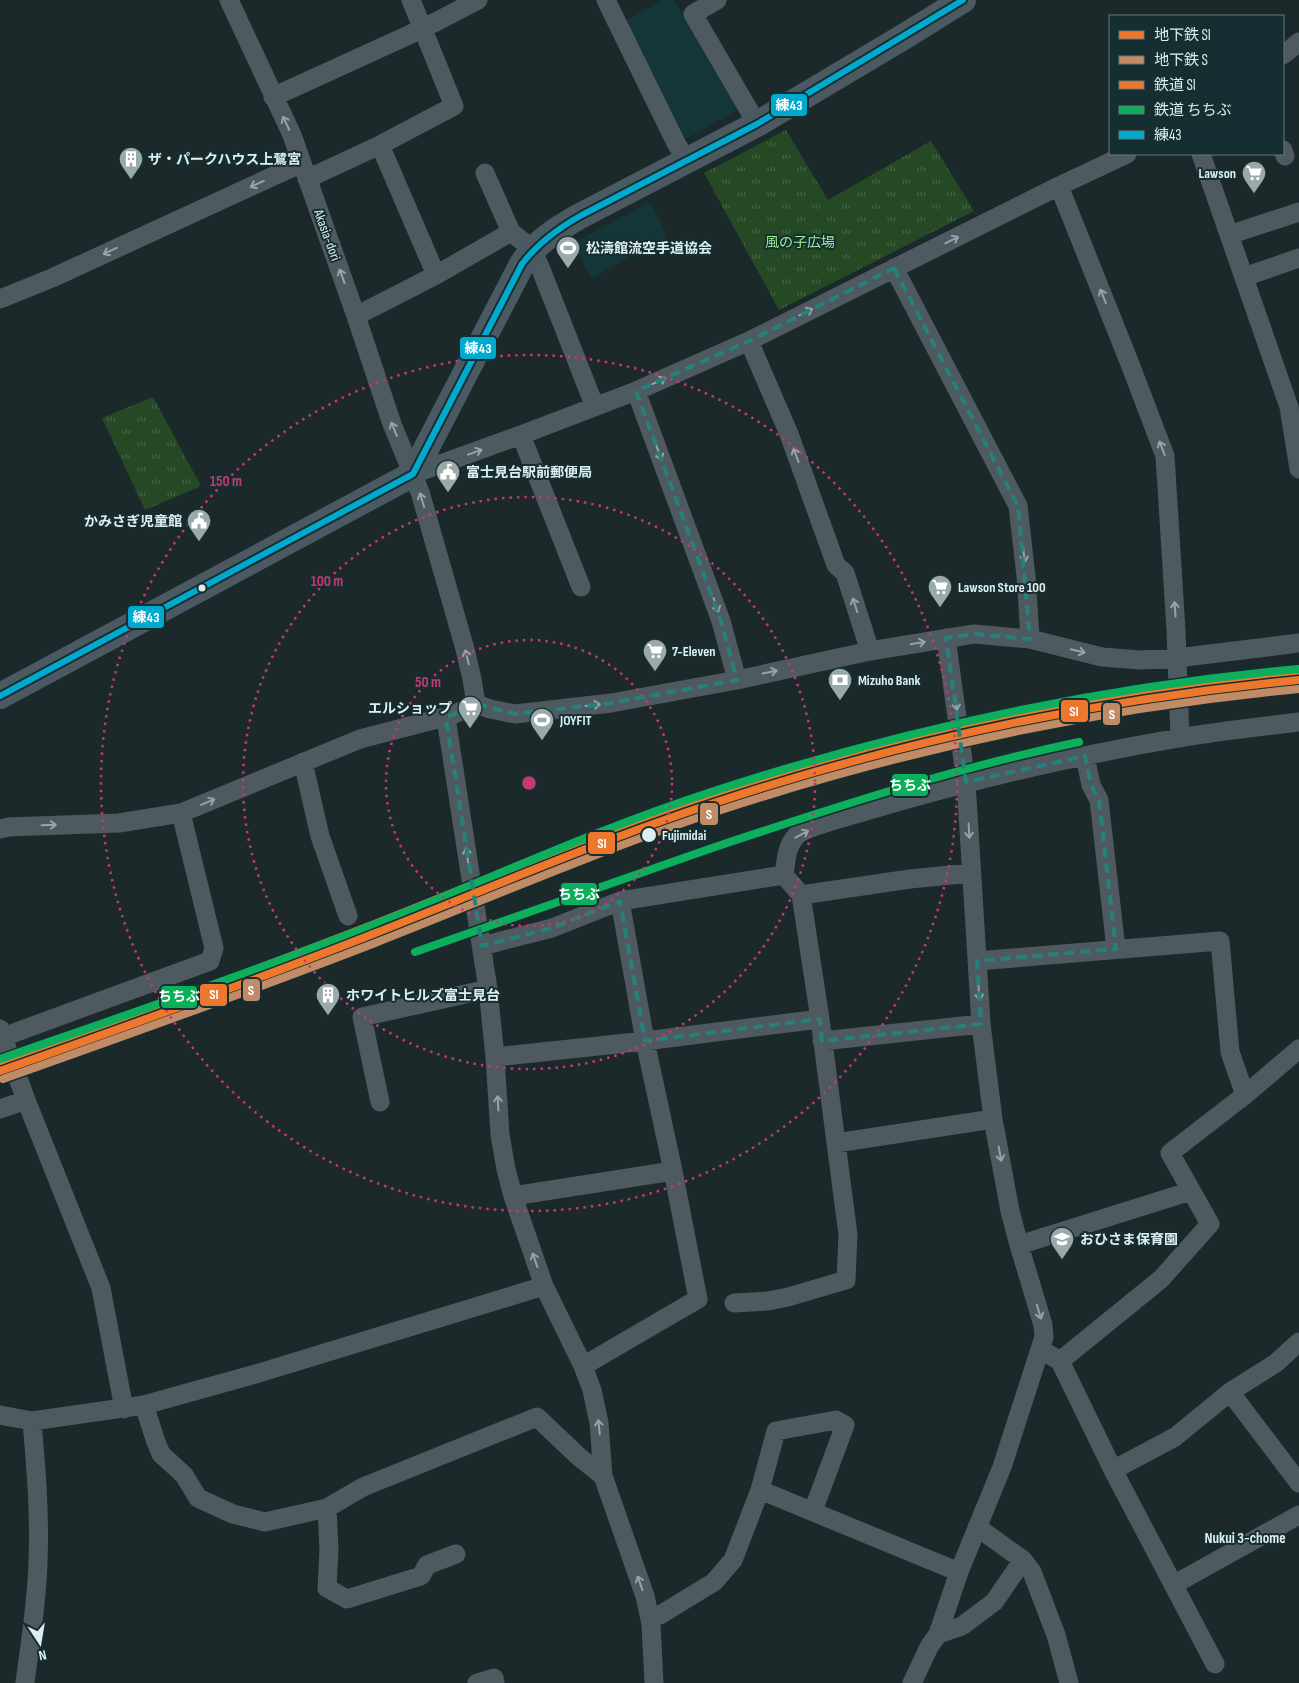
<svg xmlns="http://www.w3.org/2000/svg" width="1299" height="1683" viewBox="0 0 1299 1683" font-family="'Sofia Sans Condensed','Noto Sans JP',sans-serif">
<defs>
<pattern id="park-tufts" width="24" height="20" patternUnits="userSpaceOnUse" patternTransform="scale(1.25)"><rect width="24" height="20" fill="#254924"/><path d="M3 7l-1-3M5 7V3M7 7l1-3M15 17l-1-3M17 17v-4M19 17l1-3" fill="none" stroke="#446444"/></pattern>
</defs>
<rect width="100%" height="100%" fill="#1b292b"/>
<path fill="#153639" d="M 664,0 L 674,0 L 738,110 L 688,138 L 681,136 L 624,21 Z
M 650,202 L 668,237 L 591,278 L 573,243 Z"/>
<path fill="url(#park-tufts)" d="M 786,130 L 828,200 L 931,141 L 974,211 L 779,310 L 704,173 Z
M 153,397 L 201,486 L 145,510 L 102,418 Z"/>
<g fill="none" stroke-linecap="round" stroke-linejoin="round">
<path stroke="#4e5a60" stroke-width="19" d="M 229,0 L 292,135 L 356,316 L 392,424 L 420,492 L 465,649 L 472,679 L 476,704
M 606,0 L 676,143 L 687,161
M 717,0 L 693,14 L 757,124
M 1283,55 L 1299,42
M 273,97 L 424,28 L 478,0
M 380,145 L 436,275
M 1283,150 L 1285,156
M 1201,154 L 1289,407 L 1299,469
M 485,173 L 511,232
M 307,179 L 380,145 L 454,106 L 411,0
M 1059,186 L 1130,364 L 1165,456 L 1176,631 L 1180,738
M 1229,235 L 1299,212
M 894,268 L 1018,506 L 1026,576 L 1030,639
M 1244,277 L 1299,258
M 0,299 L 52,278 L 302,163
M 356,316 L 436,275 L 511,232 L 532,249 L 540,267 L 595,407
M 749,341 L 789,434 L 836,565 L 845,573 L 870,651
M 636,391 L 721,621 L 737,680
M 521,435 L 581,587
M 413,474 L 521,435 L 636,391 L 749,341 L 1059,186 L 1127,154
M 446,718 L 488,989 L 495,1057 L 500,1135 L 506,1169 L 513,1196 L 544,1286 L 583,1366 L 592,1390 L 599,1423 L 603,1476 L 645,1596 L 651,1624 L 654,1683
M 1085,756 L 1091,785 L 1099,800 L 1116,949
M 303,762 L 320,836 L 348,916
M 0,829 L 8,827 L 119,823 L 181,813 L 360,739 L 441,718 L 446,718 L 476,704 L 490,709 L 515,714 L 611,703 L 737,680 L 870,651 L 974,634 L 1030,639 L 1102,657 L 1140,660 L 1177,658 L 1299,643
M 971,873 L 910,879 L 801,895 L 784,875 C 786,862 786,847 796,836 C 803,828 850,816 863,812 C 967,781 1072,756 1179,738 C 1219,731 1259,727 1299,722
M 482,946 L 552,928 L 620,901 L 784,875
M 977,961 L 1220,941 L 1230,1052 L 1245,1095
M 0,1029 L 26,1100 L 101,1288 L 124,1409
M 0,1038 L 210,961 L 214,948 L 181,813
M 822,1041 L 981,1024
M 495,1057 L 645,1041 L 820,1019
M 380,1102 L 362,1017 L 488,989
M 0,1109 L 26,1100
M 836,1143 L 993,1119
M 513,1196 L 673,1171
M 1019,1245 L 1191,1191
M 734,1303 L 768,1301 L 788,1297 L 846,1280 L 848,1235 L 820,1019 L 801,895
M 1040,1349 L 1060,1361 L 1161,1279 L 1210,1224 L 1170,1153 L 1245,1095 L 1299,1049
M 1060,1361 L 1113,1470 L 1215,1664
M 583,1366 L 698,1299 L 673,1171 L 645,1041 L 620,901
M 1230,1392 L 1299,1483
M 144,1405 L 156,1442 L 161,1454 L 184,1475 L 198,1498 L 233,1514 L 265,1522 L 327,1508 L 363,1487 L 537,1417 L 578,1456 L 603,1476
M 0,1415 L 32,1421 L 144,1405 L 259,1373 L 544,1286
M 1113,1470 L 1175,1437 L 1230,1392 L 1276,1363 L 1299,1342
M 760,1490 L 776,1431 L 836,1420 L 845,1425 L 813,1511
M 327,1508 L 329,1550 L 327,1588 L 347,1599 L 421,1576 L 427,1565 L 456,1554
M 977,1527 L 1023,1560 L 1032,1572 L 1056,1635 L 1069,1683
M 1173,1585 L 1299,1515
M 650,1616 L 660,1615 L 714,1582 L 733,1560 L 760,1490 L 959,1572
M 938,1634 L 962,1626 L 994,1602 L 1023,1560
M 25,1683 C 30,1643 37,1602 38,1562 C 40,1515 36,1468 32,1421
M 477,1683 L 494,1678 L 495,1683
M 912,1683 L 929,1647 L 938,1634 L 959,1572 L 1002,1467 L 1044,1337 L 1043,1325 L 1019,1245 L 1010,1211 L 993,1119 L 981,1024 L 966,782 L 946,638"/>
<path stroke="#4b5a62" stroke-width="26" d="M 0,696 L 413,474 L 522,264 C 538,240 556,230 580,216 L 757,124 L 905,36 L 963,0"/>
<defs>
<path id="bus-1" d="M 0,696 L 413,474 L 522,264 C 538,243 557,229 580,216 L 757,124 L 963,0"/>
</defs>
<use href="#bus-1" stroke="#152e31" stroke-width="10"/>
<use href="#bus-1" stroke="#00a9ce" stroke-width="6"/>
<defs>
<path id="rail-1" d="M 0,1062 C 125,1018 249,973 372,925 C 484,881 596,832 710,795 C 901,733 1099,690 1298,671"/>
<path id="rail-2" d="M 415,952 C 515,917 615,882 715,847 C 835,807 955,768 1079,742
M 0,1059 C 129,1014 259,970 386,920 C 494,877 600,828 711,792 C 901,730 1100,687 1299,669"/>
</defs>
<use href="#rail-1" stroke="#152e31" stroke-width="11"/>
<use href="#rail-2" stroke="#152e31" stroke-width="11"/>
<use href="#rail-1" stroke="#ed772d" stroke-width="8"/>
<use href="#rail-2" stroke="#0daf5c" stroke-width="8"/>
<defs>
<path id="metro-1" d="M 0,1071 C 125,1027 249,983 373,934 C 485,890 596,842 711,804 C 901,741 1100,699 1299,680"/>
<path id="metro-2" d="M 3,1079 C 127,1035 252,991 375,943 C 487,899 598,851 712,813 C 902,750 1100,708 1299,689"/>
</defs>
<use href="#metro-1" stroke="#152e31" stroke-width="11"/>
<use href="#metro-2" stroke="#152e31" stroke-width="11"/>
<use href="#metro-1" stroke="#ed772d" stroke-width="8"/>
<use href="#metro-2" stroke="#c18c65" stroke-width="8"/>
</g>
<defs><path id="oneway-shaft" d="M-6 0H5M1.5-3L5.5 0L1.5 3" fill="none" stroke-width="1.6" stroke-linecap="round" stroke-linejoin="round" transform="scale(1.25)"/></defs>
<g stroke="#96a4a8">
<use href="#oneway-shaft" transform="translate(286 123) rotate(-116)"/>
<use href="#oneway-shaft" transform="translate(257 184) rotate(155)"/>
<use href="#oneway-shaft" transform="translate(952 240) rotate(-27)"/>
<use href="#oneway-shaft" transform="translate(110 251) rotate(155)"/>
<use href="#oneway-shaft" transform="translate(342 276) rotate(-110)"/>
<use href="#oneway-shaft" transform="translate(1103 296) rotate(-112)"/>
<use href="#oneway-shaft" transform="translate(806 312) rotate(-27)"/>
<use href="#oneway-shaft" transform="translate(659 381) rotate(-24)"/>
<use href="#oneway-shaft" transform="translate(394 429) rotate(-112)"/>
<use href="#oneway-shaft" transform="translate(1162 448) rotate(-111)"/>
<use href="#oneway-shaft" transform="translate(475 452) rotate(-20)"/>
<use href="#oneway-shaft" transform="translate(659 453) rotate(70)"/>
<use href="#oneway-shaft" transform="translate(796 455) rotate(-110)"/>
<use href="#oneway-shaft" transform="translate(422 500) rotate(-107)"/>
<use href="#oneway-shaft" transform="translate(1024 555) rotate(83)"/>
<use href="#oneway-shaft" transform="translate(716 605) rotate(70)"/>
<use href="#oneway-shaft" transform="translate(855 605) rotate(-108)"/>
<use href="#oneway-shaft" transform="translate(1175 609) rotate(-94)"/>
<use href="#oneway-shaft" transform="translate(918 643) rotate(-10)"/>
<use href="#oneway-shaft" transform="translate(1078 651) rotate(14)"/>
<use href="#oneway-shaft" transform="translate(467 657) rotate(-104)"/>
<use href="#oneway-shaft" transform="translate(770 672) rotate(-12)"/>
<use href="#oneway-shaft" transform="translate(956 703) rotate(82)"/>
<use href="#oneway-shaft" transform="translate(593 705) rotate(-7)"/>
<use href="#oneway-shaft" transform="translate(208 802) rotate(-23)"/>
<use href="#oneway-shaft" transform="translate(49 825) rotate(-2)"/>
<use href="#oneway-shaft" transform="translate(969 831) rotate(87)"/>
<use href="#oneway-shaft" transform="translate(802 834) rotate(-28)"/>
<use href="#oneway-shaft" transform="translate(467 855) rotate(-99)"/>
<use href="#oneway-shaft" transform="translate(979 993) rotate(86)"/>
<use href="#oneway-shaft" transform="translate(498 1103) rotate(-93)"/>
<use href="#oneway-shaft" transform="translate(1000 1154) rotate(80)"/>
<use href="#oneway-shaft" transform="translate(535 1260) rotate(-109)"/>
<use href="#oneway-shaft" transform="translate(1039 1312) rotate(73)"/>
<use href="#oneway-shaft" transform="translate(599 1427) rotate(-96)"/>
<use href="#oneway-shaft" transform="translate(640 1583) rotate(-109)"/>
</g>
<path fill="none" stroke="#24827b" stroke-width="4" stroke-dasharray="10 6" stroke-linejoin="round" d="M 894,268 L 1018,506 L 1030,639 L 974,634 L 946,638 L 966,782 L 1085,756 L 1091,785 L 1099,800 L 1116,949 L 977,961 L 981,1024 L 822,1041 L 820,1019 L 645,1041 L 620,901 L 552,928 L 482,946 L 446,718 L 476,704 L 515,714 L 611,703 L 737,680 L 721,621 L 636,391 L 749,341 Z"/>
<g fill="none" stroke="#c63871" stroke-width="2.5" stroke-dasharray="2.5 5">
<circle cx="529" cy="783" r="143"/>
<circle cx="529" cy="783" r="286"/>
<circle cx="529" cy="783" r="428"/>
</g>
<defs>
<symbol id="building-pin" viewBox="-11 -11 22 30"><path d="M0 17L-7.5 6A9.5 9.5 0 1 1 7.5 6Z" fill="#9aa9aa" stroke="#152e31"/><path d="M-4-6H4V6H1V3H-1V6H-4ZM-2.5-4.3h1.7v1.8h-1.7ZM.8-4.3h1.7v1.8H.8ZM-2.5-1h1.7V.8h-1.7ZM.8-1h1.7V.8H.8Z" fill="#fff"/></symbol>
<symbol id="supermarket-pin" viewBox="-11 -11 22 30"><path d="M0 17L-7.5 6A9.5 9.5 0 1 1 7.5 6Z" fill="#9aa9aa" stroke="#152e31"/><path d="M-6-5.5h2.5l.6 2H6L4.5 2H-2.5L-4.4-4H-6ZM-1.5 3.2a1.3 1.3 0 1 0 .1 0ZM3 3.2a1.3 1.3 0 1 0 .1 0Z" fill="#fff"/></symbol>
<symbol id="stadium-pin" viewBox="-11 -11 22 30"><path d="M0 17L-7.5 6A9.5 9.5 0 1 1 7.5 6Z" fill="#9aa9aa" stroke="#152e31"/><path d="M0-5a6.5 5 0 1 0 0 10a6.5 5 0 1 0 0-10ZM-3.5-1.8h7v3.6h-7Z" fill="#fff"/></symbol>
<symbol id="civic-pin" viewBox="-11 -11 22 30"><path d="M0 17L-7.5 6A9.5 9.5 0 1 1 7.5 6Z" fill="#9aa9aa" stroke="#152e31"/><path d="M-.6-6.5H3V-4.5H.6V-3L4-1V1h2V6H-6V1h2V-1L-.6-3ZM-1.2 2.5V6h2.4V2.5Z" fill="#fff"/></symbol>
<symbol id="bank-pin" viewBox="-11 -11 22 30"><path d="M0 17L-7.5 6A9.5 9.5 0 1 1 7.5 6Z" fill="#9aa9aa" stroke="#152e31"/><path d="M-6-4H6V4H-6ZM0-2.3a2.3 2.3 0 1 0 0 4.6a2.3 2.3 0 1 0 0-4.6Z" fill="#fff"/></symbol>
<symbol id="school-pin" viewBox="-11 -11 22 30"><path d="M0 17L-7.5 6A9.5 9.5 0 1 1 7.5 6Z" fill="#9aa9aa" stroke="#152e31"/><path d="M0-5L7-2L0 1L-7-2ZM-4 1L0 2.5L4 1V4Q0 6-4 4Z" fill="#fff"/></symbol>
</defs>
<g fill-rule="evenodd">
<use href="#building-pin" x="117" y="145" width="28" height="38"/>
<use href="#supermarket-pin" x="1240" y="159" width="28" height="38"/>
<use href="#stadium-pin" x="554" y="234" width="28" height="38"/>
<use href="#civic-pin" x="434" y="458" width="28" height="38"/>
<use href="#civic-pin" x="185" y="507" width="28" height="38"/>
<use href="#supermarket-pin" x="926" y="573" width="28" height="38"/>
<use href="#supermarket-pin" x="641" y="637" width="28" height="38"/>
<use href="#bank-pin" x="826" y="666" width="28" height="38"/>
<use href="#supermarket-pin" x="456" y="694" width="28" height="38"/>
<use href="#stadium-pin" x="528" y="706" width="28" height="38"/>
<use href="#building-pin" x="314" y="981" width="28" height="38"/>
<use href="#school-pin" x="1048" y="1225" width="28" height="38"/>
</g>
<g fill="#dfeeef" stroke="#152e31" stroke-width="2">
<circle cx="202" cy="588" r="4.5"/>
<circle cx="649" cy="835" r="8"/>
</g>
<g text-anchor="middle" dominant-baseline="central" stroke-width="4" stroke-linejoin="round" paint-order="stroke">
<g font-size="14" font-weight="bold" fill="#dfeeef" stroke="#152e31" text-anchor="start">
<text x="148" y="159">ザ・パークハウス上鷺宮</text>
<text x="1236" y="173" text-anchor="end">Lawson</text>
<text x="586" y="248">松濤館流空手道協会</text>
<text x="466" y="472">富士見台駅前郵便局</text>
<text x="182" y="521" text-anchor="end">かみさぎ児童館</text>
<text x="958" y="587">Lawson Store 100</text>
<text x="672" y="651">7-Eleven</text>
<text x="858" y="680">Mizuho Bank</text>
<text x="452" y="708" text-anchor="end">エルショップ</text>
<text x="560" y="720">JOYFIT</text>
<text x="346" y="995">ホワイトヒルズ富士見台</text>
<text x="1080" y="1239">おひさま保育園</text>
</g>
<g font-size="14" fill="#dfeeef" stroke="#152e31">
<text transform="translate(327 235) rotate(70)">Akasia-dori</text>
</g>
<g font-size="14" fill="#9ef095" stroke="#152e31">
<text x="800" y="242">風の子広場</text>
</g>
<g font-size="14" font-weight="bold" fill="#dfeeef" stroke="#152e31" text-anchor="start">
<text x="662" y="835">Fujimidai</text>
</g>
<g font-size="15" font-weight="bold" fill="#dfeeef" stroke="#152e31">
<text x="1245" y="1538">Nukui 3-chome</text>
</g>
</g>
<circle cx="529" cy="783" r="8" fill="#c63871" stroke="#152e31" stroke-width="2.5"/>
<g font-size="15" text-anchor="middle" font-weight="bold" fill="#c63871" stroke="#152e31" stroke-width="4" stroke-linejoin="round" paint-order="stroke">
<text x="226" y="486">150 m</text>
<text x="327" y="586">100 m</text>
<text x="428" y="687">50 m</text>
</g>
<g stroke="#152e31" stroke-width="2">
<rect x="770" y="93" width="38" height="24" rx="5" fill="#00a9ce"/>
<rect x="459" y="336" width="38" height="24" rx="5" fill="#00a9ce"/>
<rect x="127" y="605" width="38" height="24" rx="5" fill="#00a9ce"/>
<rect x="1060" y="699" width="29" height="24" rx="5" fill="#ed772d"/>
<rect x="1102" y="702" width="19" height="24" rx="5" fill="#c18c65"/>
<rect x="891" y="773" width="38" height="24" rx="5" fill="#0daf5c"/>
<rect x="699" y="802" width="20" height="24" rx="5" fill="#c18c65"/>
<rect x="587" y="831" width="29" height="24" rx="5" fill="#ed772d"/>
<rect x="560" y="882" width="38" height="24" rx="5" fill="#0daf5c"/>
<rect x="242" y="978" width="19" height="24" rx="5" fill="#c18c65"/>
<rect x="199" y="983" width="29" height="24" rx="5" fill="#ed772d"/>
<rect x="160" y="985" width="38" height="24" rx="5" fill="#0daf5c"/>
</g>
<g font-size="14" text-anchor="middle" font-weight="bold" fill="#fff">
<text x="789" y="110">練43</text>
<text x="478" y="353">練43</text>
<text x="146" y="622">練43</text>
<text x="1074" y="716">SI</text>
<text x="1112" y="719">S</text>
<text x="910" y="790">ちちぶ</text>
<text x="709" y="819">S</text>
<text x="602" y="848">SI</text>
<text x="579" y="899">ちちぶ</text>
<text x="251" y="995">S</text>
<text x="214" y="999">SI</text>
<text x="179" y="1001">ちちぶ</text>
</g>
<rect x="1109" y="15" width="175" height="140" fill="#152e31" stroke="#667b7d"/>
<rect x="1119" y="31" width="25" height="8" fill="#ed772d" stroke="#667b7d"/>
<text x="1154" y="40" font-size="15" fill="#dfeeef">地下鉄 SI</text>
<rect x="1119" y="56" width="25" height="8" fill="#c18c65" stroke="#667b7d"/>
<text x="1154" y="65" font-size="15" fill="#dfeeef">地下鉄 S</text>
<rect x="1119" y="81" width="25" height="8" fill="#ed772d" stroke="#667b7d"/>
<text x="1154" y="90" font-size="15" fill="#dfeeef">鉄道 SI</text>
<rect x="1119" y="106" width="25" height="8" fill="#0daf5c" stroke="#667b7d"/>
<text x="1154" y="115" font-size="15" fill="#dfeeef">鉄道 ちちぶ</text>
<rect x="1119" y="131" width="25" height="8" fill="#00a9ce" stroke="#667b7d"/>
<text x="1154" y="140" font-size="15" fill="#dfeeef">練43</text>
<g transform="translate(40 1643) rotate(168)" stroke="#152e31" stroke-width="4" paint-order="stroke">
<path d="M0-4L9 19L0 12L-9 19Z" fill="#dfeeef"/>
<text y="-8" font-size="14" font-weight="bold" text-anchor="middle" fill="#dfeeef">N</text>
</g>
</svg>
